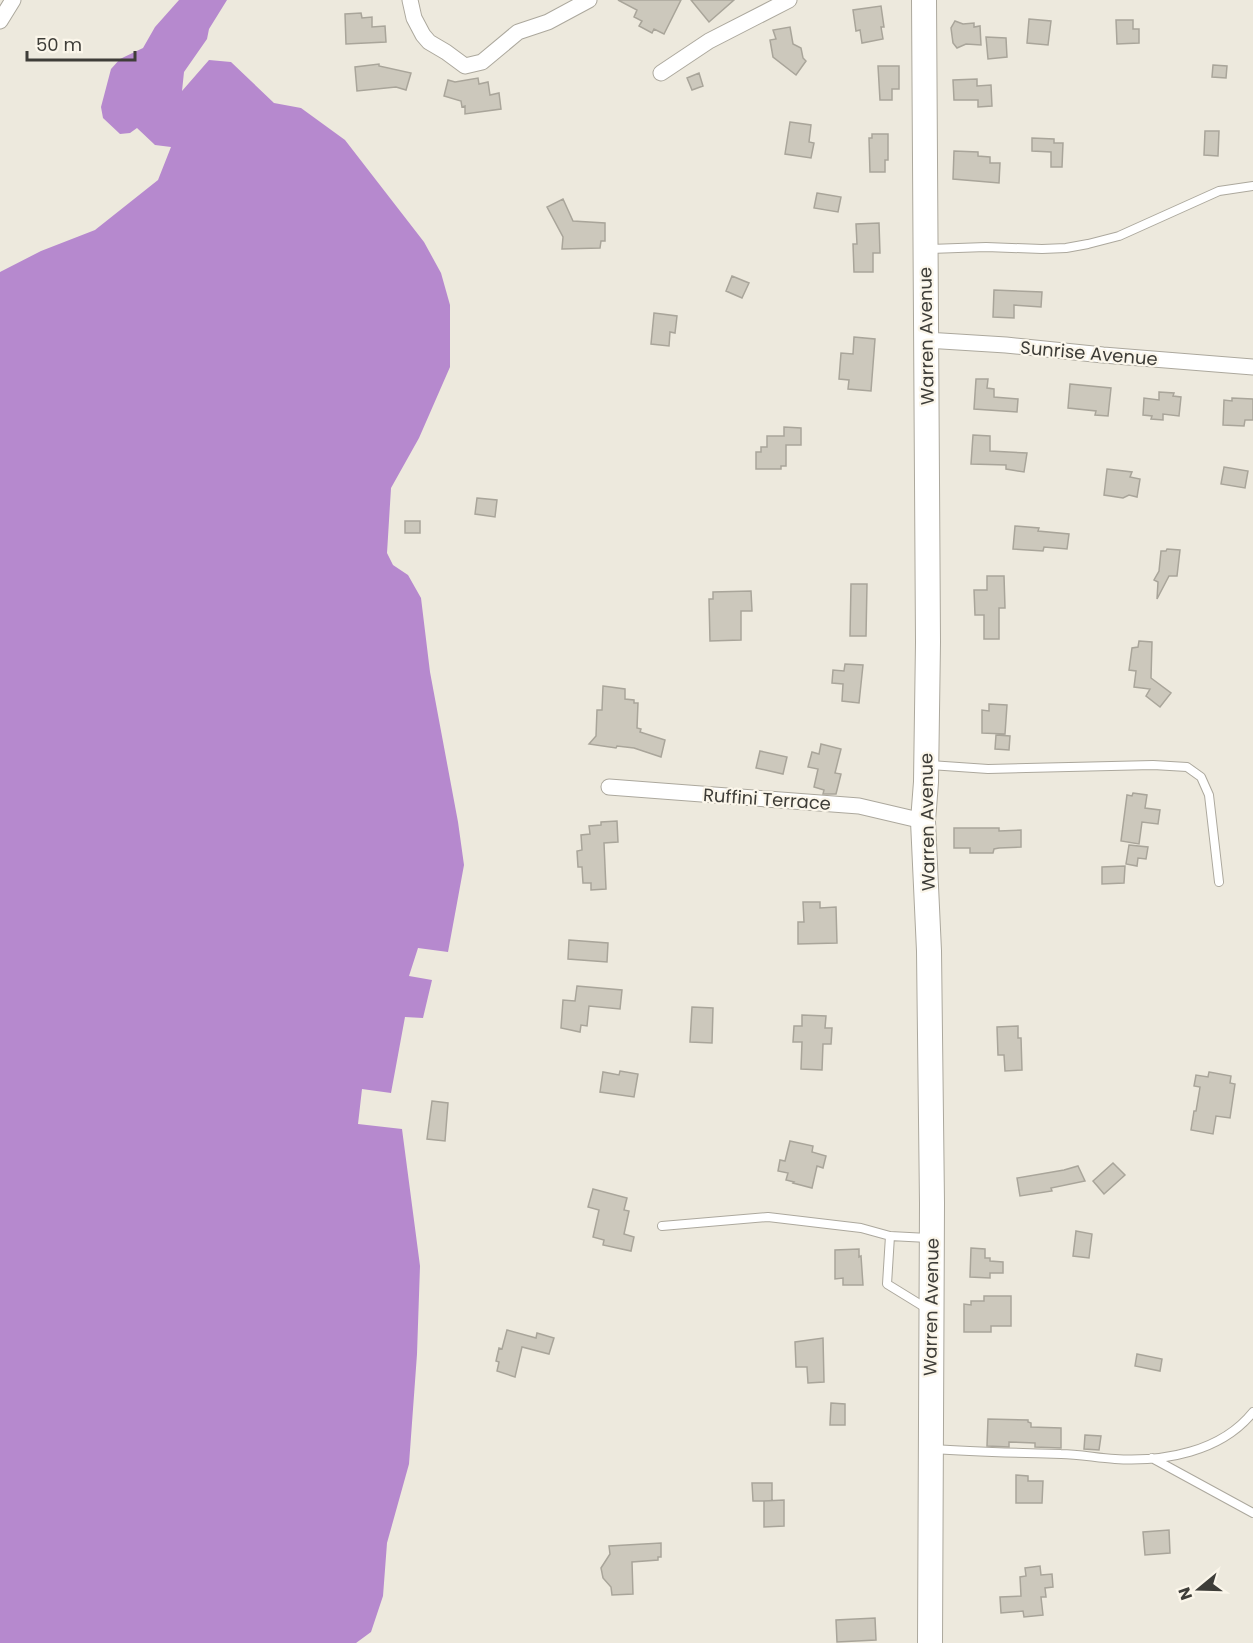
<svg xmlns="http://www.w3.org/2000/svg" width="1253" height="1643" viewBox="0 0 1253 1643" font-family="Poppins,sans-serif">
<rect width="100%" height="100%" fill="#ede9dd"/>
<path fill="#b689ce" d="M 179,0 L 227,0 L 209,29 L 207,39 L 184,72 L 182,91 L 209,60 L 231,62 L 274,103 L 301,108 L 345,140 L 424,242 L 441,273 L 450,305 L 450,367 L 419,438 L 391,488 L 387,553 L 393,565 L 408,575 L 421,598 L 430,672 L 458,822 L 464,865 L 448,952 L 418,948 L 409,976 L 432,980 L 423,1018 L 405,1017 L 391,1093 L 362,1089 L 358,1124 L 402,1129 L 420,1266 L 417,1354 L 409,1464 L 387,1543 L 383,1596 L 371,1632 L 356,1643 L 0,1643 L 0,272 L 41,251 L 95,230 L 158,180 L 171,147 L 155,145 L 137,128 L 130,133 L 120,134 L 103,118 L 101,107 L 111,69 L 120,59 L 143,48 L 155,27 Z"/>
<path fill="#ccc8bc" stroke="#a9a59a" stroke-width="1.5" d="M 618,0 L 681,0 L 664,34 L 654,29 L 652,33 L 639,26 L 642,21 L 634,17 L 637,10 Z
M 691,0 L 734,0 L 709,22 Z
M 881,6 L 884,27 L 881,27 L 883,39 L 862,43 L 860,30 L 856,31 L 853,10 Z
M 361,13 L 362,18 L 372,17 L 372,27 L 385,26 L 386,42 L 346,44 L 345,14 Z
M 1029,19 L 1051,21 L 1048,45 L 1027,43 Z
M 1116,20 L 1133,20 L 1133,29 L 1139,29 L 1139,43 L 1117,44 Z
M 955,21 L 963,24 L 974,23 L 974,27 L 980,26 L 981,45 L 966,44 L 957,48 L 953,43 L 951,28 Z
M 790,27 L 793,44 L 801,48 L 803,58 L 806,61 L 796,75 L 773,57 L 770,40 L 776,39 L 773,30 Z
M 986,37 L 1006,38 L 1007,57 L 988,59 Z
M 379,64 L 379,66 L 411,73 L 406,90 L 396,87 L 357,91 L 355,67 Z
M 1213,65 L 1227,66 L 1226,78 L 1212,77 Z
M 878,66 L 899,66 L 899,89 L 892,89 L 892,100 L 880,100 Z
M 699,73 L 703,86 L 692,90 L 687,78 Z
M 478,78 L 479,84 L 488,82 L 490,95 L 499,93 L 501,109 L 465,114 L 465,106 L 462,107 L 461,101 L 444,96 L 448,80 L 455,82 Z
M 977,79 L 977,86 L 991,85 L 992,106 L 978,107 L 978,100 L 954,100 L 953,80 Z
M 790,122 L 811,125 L 809,142 L 814,143 L 811,158 L 785,154 Z
M 1205,131 L 1219,131 L 1218,156 L 1204,155 Z
M 872,134 L 888,134 L 888,160 L 885,160 L 885,172 L 870,172 L 869,138 L 872,138 Z
M 1032,138 L 1054,139 L 1054,143 L 1063,143 L 1062,167 L 1051,167 L 1051,152 L 1032,151 Z
M 954,151 L 978,152 L 978,156 L 990,157 L 990,163 L 1000,163 L 999,183 L 953,179 Z
M 817,193 L 841,197 L 838,212 L 814,208 Z
M 563,199 L 573,221 L 605,223 L 605,241 L 601,241 L 600,248 L 562,249 L 563,237 L 547,207 Z
M 879,223 L 880,253 L 873,253 L 873,272 L 854,272 L 853,244 L 857,244 L 856,224 Z
M 732,276 L 749,283 L 742,298 L 726,291 Z
M 994,290 L 1042,292 L 1041,307 L 1014,305 L 1014,318 L 993,317 Z
M 654,313 L 677,316 L 675,333 L 670,332 L 669,346 L 651,344 Z
M 854,337 L 875,339 L 871,391 L 848,389 L 849,380 L 839,379 L 841,353 L 853,354 Z
M 976,379 L 988,379 L 987,388 L 994,389 L 994,397 L 1018,399 L 1017,412 L 974,409 Z
M 1070,384 L 1111,388 L 1108,416 L 1095,415 L 1096,411 L 1068,408 Z
M 1159,392 L 1174,393 L 1173,396 L 1181,397 L 1179,416 L 1163,414 L 1163,420 L 1151,419 L 1152,416 L 1143,415 L 1144,398 L 1159,400 Z
M 1232,398 L 1253,399 L 1253,420 L 1245,420 L 1244,426 L 1223,425 L 1224,400 L 1232,401 Z
M 784,427 L 801,428 L 801,445 L 786,445 L 786,466 L 781,466 L 781,469 L 756,469 L 756,452 L 761,452 L 761,447 L 767,447 L 767,436 L 784,436 Z
M 973,435 L 990,436 L 990,451 L 1027,453 L 1024,472 L 1006,469 L 1006,465 L 971,464 Z
M 1224,467 L 1248,471 L 1245,488 L 1221,484 Z
M 1107,469 L 1132,472 L 1130,477 L 1140,479 L 1137,497 L 1129,495 L 1123,498 L 1104,495 Z
M 477,498 L 497,500 L 495,517 L 475,514 Z
M 405,521 L 420,521 L 420,533 L 405,533 Z
M 1015,526 L 1039,528 L 1038,531 L 1069,534 L 1067,549 L 1044,547 L 1043,551 L 1013,549 Z
M 1167,549 L 1180,550 L 1177,576 L 1169,576 L 1157,599 L 1158,582 L 1154,580 L 1159,571 L 1161,551 L 1166,551 Z
M 987,576 L 1004,576 L 1005,608 L 999,608 L 999,639 L 984,639 L 984,615 L 975,615 L 974,590 L 987,590 Z
M 851,584 L 867,584 L 866,636 L 850,636 Z
M 751,591 L 752,611 L 741,611 L 741,640 L 710,641 L 709,599 L 713,599 L 713,592 Z
M 1139,641 L 1152,642 L 1151,678 L 1171,693 L 1160,707 L 1146,696 L 1150,689 L 1134,687 L 1136,671 L 1129,670 L 1132,648 L 1138,647 Z
M 845,664 L 863,665 L 859,703 L 842,701 L 843,684 L 832,683 L 833,670 L 844,671 Z
M 603,686 L 625,689 L 625,699 L 634,700 L 634,703 L 638,703 L 637,728 L 641,729 L 640,732 L 665,740 L 661,757 L 634,748 L 617,746 L 616,748 L 589,744 L 596,736 L 597,710 L 602,710 Z
M 989,704 L 1007,705 L 1005,734 L 982,733 L 982,710 L 989,711 Z
M 996,735 L 1010,736 L 1009,750 L 995,749 Z
M 821,744 L 841,749 L 835,773 L 841,774 L 836,794 L 823,794 L 824,790 L 814,787 L 818,769 L 808,767 L 812,752 L 819,754 Z
M 760,751 L 787,757 L 783,774 L 756,768 Z
M 1133,793 L 1147,795 L 1145,808 L 1160,810 L 1158,824 L 1142,822 L 1139,844 L 1121,841 L 1127,795 L 1132,796 Z
M 617,821 L 618,842 L 604,843 L 606,889 L 591,890 L 591,883 L 583,883 L 582,867 L 578,867 L 577,851 L 582,850 L 581,835 L 590,834 L 589,826 L 601,825 L 601,822 Z
M 954,828 L 999,828 L 999,831 L 1021,830 L 1021,847 L 999,848 L 994,849 L 993,853 L 970,853 L 970,848 L 954,848 Z
M 1129,845 L 1148,847 L 1146,859 L 1138,858 L 1137,866 L 1126,864 Z
M 1125,866 L 1124,883 L 1102,884 L 1102,867 Z
M 803,902 L 820,902 L 820,908 L 836,907 L 837,943 L 798,944 L 798,922 L 804,922 Z
M 569,940 L 608,943 L 607,962 L 568,959 Z
M 577,986 L 622,990 L 620,1009 L 589,1006 L 587,1026 L 581,1025 L 580,1032 L 561,1028 L 563,1000 L 575,1001 Z
M 692,1007 L 713,1008 L 712,1043 L 690,1042 Z
M 802,1015 L 826,1016 L 825,1028 L 832,1028 L 831,1044 L 823,1044 L 822,1070 L 801,1069 L 802,1042 L 793,1042 L 794,1026 L 802,1026 Z
M 1018,1026 L 1018,1038 L 1021,1038 L 1022,1070 L 1005,1071 L 1004,1055 L 998,1055 L 997,1027 Z
M 620,1071 L 638,1074 L 634,1097 L 600,1092 L 603,1072 L 619,1075 Z
M 1209,1072 L 1231,1076 L 1230,1083 L 1235,1084 L 1230,1118 L 1216,1116 L 1213,1134 L 1191,1130 L 1194,1111 L 1196,1111 L 1200,1087 L 1194,1086 L 1196,1075 L 1208,1077 Z
M 432,1101 L 448,1103 L 445,1141 L 427,1139 Z
M 790,1141 L 813,1146 L 812,1152 L 826,1156 L 823,1168 L 817,1166 L 812,1188 L 793,1183 L 794,1182 L 786,1180 L 788,1173 L 778,1171 L 780,1160 L 785,1161 Z
M 1113,1163 L 1125,1175 L 1104,1194 L 1093,1181 Z
M 1078,1166 L 1085,1181 L 1051,1188 L 1052,1191 L 1020,1196 L 1017,1178 L 1064,1170 Z
M 593,1189 L 627,1198 L 624,1210 L 629,1211 L 624,1234 L 634,1237 L 631,1251 L 603,1245 L 604,1240 L 593,1237 L 599,1210 L 588,1207 Z
M 1076,1231 L 1092,1234 L 1089,1258 L 1073,1256 Z
M 971,1248 L 985,1249 L 985,1258 L 990,1258 L 990,1261 L 1003,1262 L 1003,1273 L 990,1273 L 990,1278 L 970,1277 Z
M 859,1249 L 859,1257 L 861,1256 L 863,1285 L 843,1285 L 843,1278 L 835,1279 L 835,1250 Z
M 984,1296 L 1011,1296 L 1011,1326 L 991,1326 L 991,1332 L 964,1332 L 964,1304 L 971,1305 L 971,1301 L 984,1301 Z
M 507,1330 L 536,1338 L 537,1333 L 554,1338 L 549,1354 L 522,1347 L 515,1377 L 497,1371 L 499,1362 L 496,1361 L 499,1348 L 502,1349 Z
M 823,1338 L 824,1382 L 808,1383 L 807,1367 L 796,1367 L 795,1342 Z
M 1137,1354 L 1162,1359 L 1160,1371 L 1135,1366 Z
M 831,1403 L 845,1404 L 845,1425 L 830,1425 Z
M 988,1419 L 1028,1420 L 1028,1422 L 1031,1423 L 1031,1427 L 1061,1428 L 1061,1448 L 1035,1447 L 1035,1443 L 1009,1442 L 1009,1447 L 987,1446 Z
M 1085,1435 L 1101,1436 L 1099,1450 L 1084,1449 Z
M 1016,1475 L 1028,1476 L 1028,1481 L 1043,1481 L 1042,1503 L 1016,1503 Z
M 752,1483 L 772,1483 L 772,1501 L 753,1501 Z
M 784,1500 L 784,1526 L 764,1527 L 764,1501 Z
M 1169,1530 L 1170,1553 L 1145,1555 L 1143,1532 Z
M 661,1543 L 661,1557 L 658,1557 L 658,1560 L 632,1562 L 633,1594 L 612,1595 L 611,1587 L 603,1578 L 601,1568 L 610,1554 L 609,1546 Z
M 1040,1566 L 1041,1575 L 1052,1574 L 1053,1587 L 1045,1588 L 1046,1597 L 1041,1597 L 1043,1615 L 1024,1617 L 1023,1611 L 1001,1613 L 1000,1597 L 1021,1596 L 1020,1577 L 1026,1576 L 1025,1568 Z
M 875,1618 L 876,1640 L 837,1642 L 836,1620 Z"/>
<g fill="none" stroke-linecap="round" stroke-linejoin="round">
<defs>
<path id="service" d="M 930,249 L 986,247 L 1042,249 L 1066,248 L 1088,244 L 1119,236 L 1219,191 L 1253,186
M 930,765 L 988,769 L 1153,765 L 1187,767 L 1201,777 L 1209,795 L 1219,882
M 662,1226 L 768,1217 L 861,1228 L 890,1236
M 926,1308 L 887,1284 L 890,1236 L 928,1238
M 933,1449 C 975,1452 1018,1453 1061,1454 C 1079,1454 1097,1458 1115,1459 C 1164,1462 1221,1452 1253,1412
M 1152,1458 L 1253,1513"/>
<path id="minor" d="M 410,0 L 414,18 L 423,35 L 429,42 L 446,52 L 465,66 L 482,62 L 518,32 L 548,22 L 589,0
M 0,21 L 13,0
M 661,73 L 709,41 L 789,0
M 926,340 L 1006,345 L 1103,355 L 1253,367
M 609,787 L 859,806 L 923,821"/>
<path id="primary" d="M 924,0 L 928,642 L 926,782 L 923,821 L 929,951 L 932,1203 L 930,1643"/>
</defs>
<use href="#service" stroke="#aca89d" stroke-width="10"/>
<use href="#minor" stroke="#aca89d" stroke-width="17"/>
<use href="#primary" stroke="#aca89d" stroke-width="26"/>
<use href="#service" stroke="#fff" stroke-width="8"/>
<use href="#minor" stroke="#fff" stroke-width="15"/>
<use href="#primary" stroke="#fff" stroke-width="24"/>
</g>
<g text-anchor="middle" dominant-baseline="central" stroke-width="4.5" stroke-linejoin="round" paint-order="stroke">
<g font-size="18" fill="#3e3d38" stroke="#fbf6ea">
<text transform="translate(926 336) rotate(-91)">Warren Avenue</text>
<text transform="translate(1089 353) rotate(5)">Sunrise Avenue</text>
<text transform="translate(767 799) rotate(4)">Ruffini Terrace</text>
<text transform="translate(927 822) rotate(-91)">Warren Avenue</text>
<text transform="translate(931 1307) rotate(-89)">Warren Avenue</text>
</g>
</g>
<g transform="translate(1199 1589) rotate(251)" stroke="#fbf6ea" stroke-width="4.5" paint-order="stroke">
<path d="M0-4.5L10 22L0 15L-10 22Z" fill="#3e3d38"/>
<text y="-9" font-size="16" font-weight="bold" text-anchor="middle" fill="#3e3d38">N</text>
</g>
<path d="M27 51v9h108v-9" fill="none" stroke="#3e3d38" stroke-width="3"/>
<text x="36" y="51" font-size="18" fill="#3e3d38" stroke="#fbf6ea" stroke-width="4.5" paint-order="stroke">50 m</text>
</svg>
